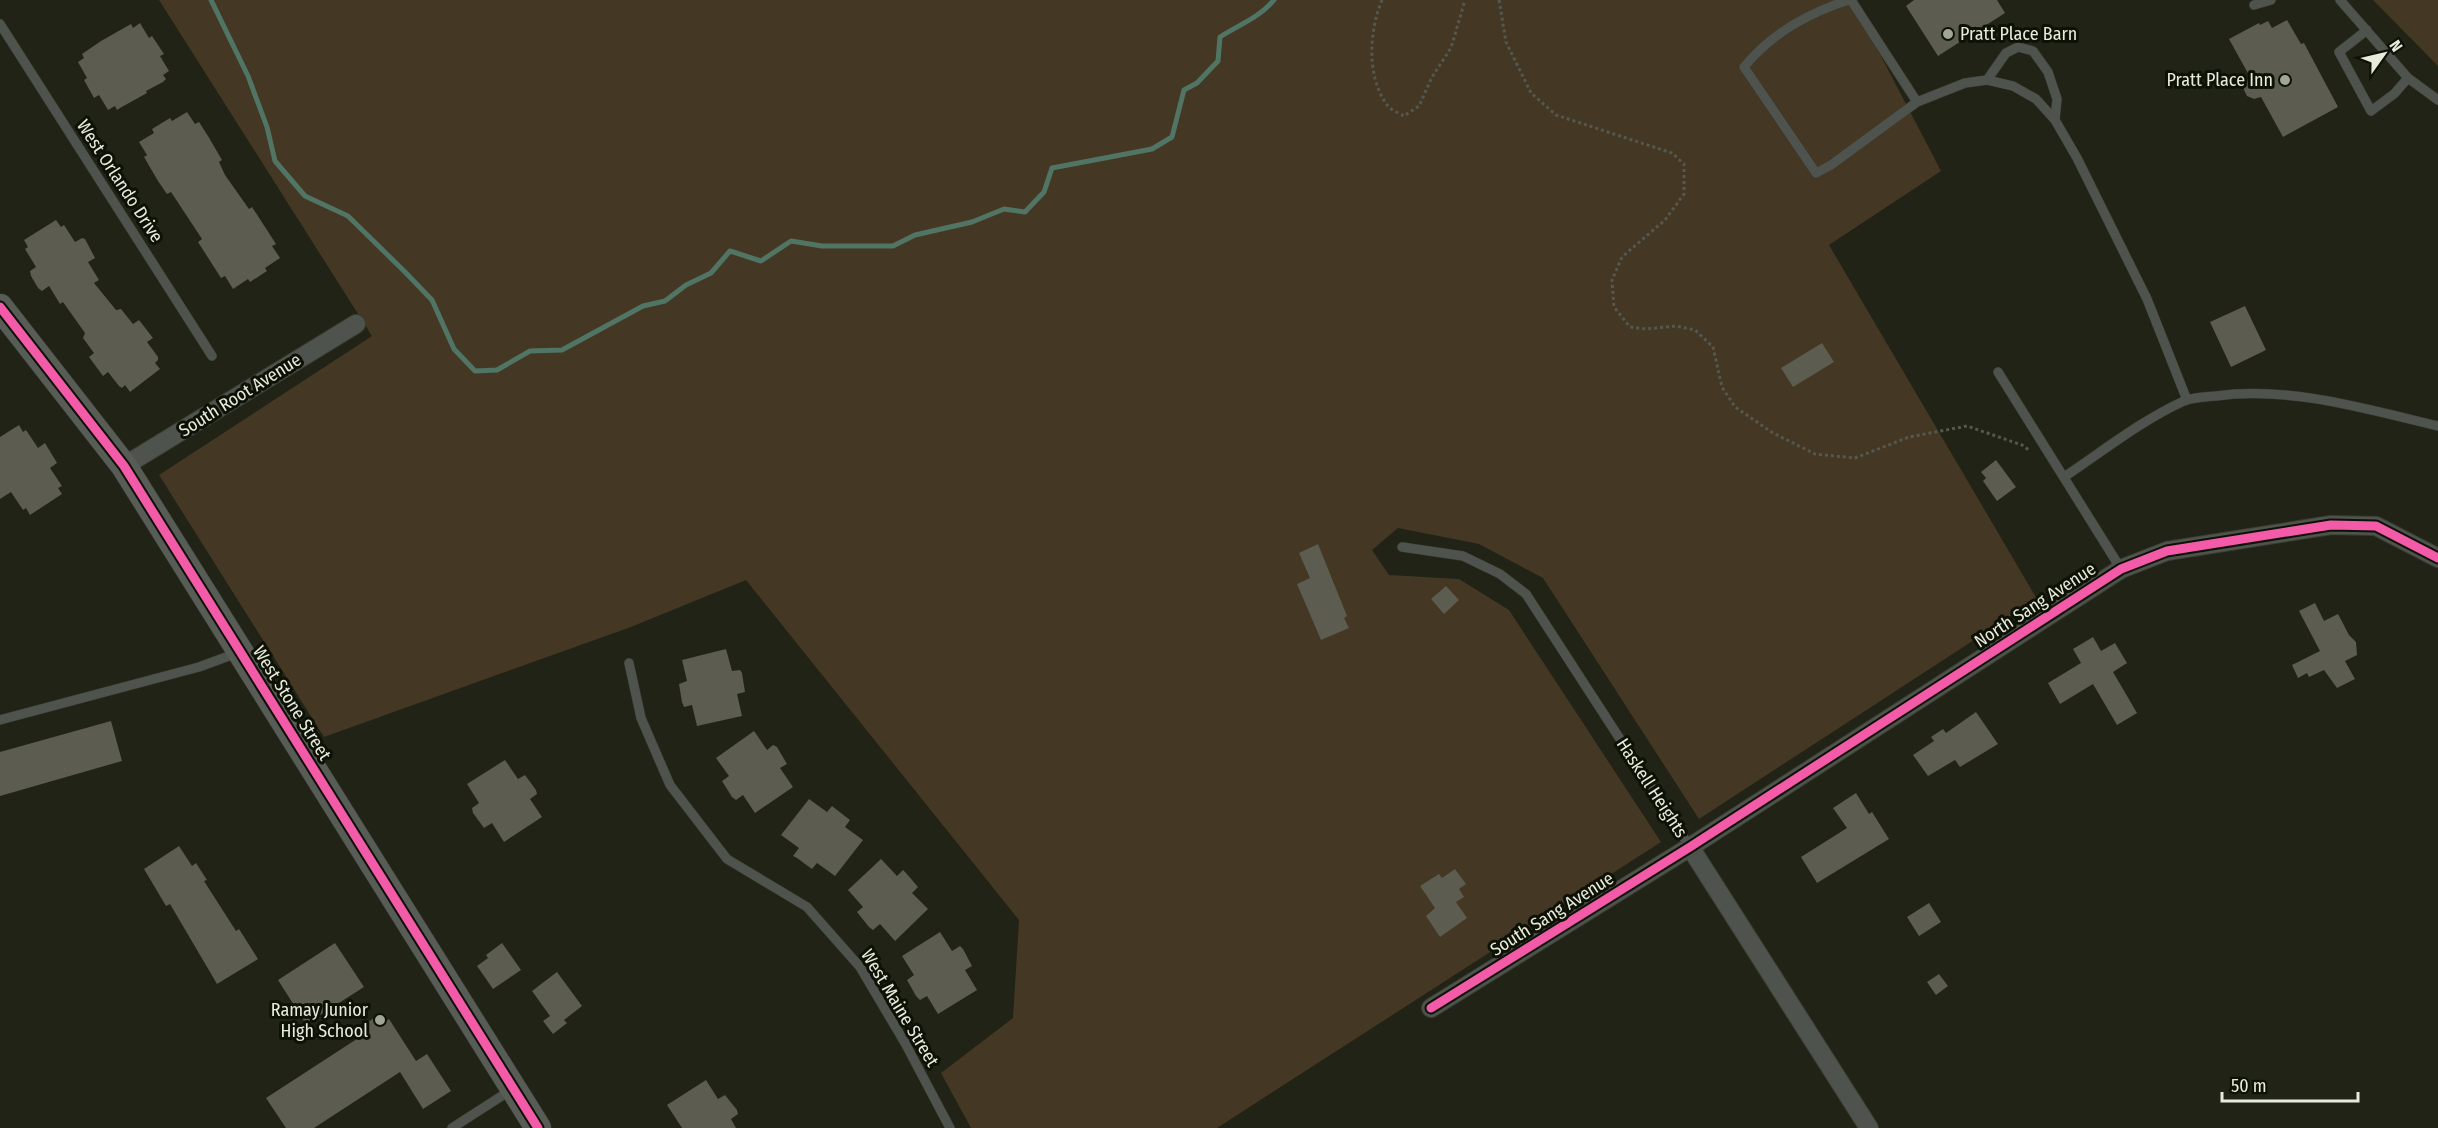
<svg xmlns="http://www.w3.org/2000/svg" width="2438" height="1128" viewBox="0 0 2438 1128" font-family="'Fira Sans Condensed',sans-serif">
<rect width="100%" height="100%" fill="#202316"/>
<path fill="#443723" d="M 159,0 L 1858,0 L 1857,10 L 1941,171 L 1829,245 L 2037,599 L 1699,819 L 1543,578 L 1479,544 L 1398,528 L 1372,550 L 1389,575 L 1459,579 L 1509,610 L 1661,842 L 1217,1128 L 971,1128 L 941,1073 L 1013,1018 L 1019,920 L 746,580 L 631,627 L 324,737 L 159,475 L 372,336 Z
M 2373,0 L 2438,0 L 2438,66 Z"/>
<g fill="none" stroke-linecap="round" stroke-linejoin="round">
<path stroke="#507565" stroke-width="5" d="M 211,0 L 248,76 L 267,127 L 275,161 L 305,196 L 348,216 L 405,272 L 432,300 L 454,349 L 475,371 L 497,370 L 530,351 L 562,350 L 643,306 L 665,301 L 686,285 L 711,273 L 730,251 L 761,261 L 791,241 L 822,246 L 893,246 L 915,235 L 972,222 L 1004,209 L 1025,212 L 1044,192 L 1052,168 L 1152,149 L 1172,137 L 1184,90 L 1197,83 L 1218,61 L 1220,37 C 1238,25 1259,18 1274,0"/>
</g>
<path fill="#5c5c50" d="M 1914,0 L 1997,0 L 2005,13 L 1938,56 L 1906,6 Z
M 2287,20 L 2301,44 L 2304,43 L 2338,107 L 2283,137 L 2261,97 L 2254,99 L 2247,96 L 2244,90 L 2245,82 L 2250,77 L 2229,39 L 2259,23 L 2260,25 L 2268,21 L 2272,28 Z
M 140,23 L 149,38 L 152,36 L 164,54 L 160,56 L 169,71 L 163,75 L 166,79 L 163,82 L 146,91 L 147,93 L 120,108 L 117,110 L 115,106 L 108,110 L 99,95 L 94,98 L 84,80 L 87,78 L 78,62 L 84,58 L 82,54 L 101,41 L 131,24 L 133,28 Z
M 187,112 L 195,124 L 199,122 L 208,136 L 222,160 L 219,162 L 225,175 L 249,209 L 252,207 L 267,230 L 276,244 L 272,246 L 280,258 L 265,268 L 267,271 L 250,282 L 248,279 L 233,289 L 225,276 L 221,278 L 198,242 L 202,239 L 171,192 L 167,194 L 158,181 L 144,157 L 147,155 L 139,142 L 154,133 L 152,129 L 170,118 L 172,121 Z
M 56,220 L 61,227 L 64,225 L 75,242 L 82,238 L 85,239 L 95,258 L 88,262 L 99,280 L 94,283 L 116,310 L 121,309 L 133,324 L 139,320 L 153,338 L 147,342 L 158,357 L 158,360 L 155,363 L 160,369 L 130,392 L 125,385 L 122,388 L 119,386 L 108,372 L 103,376 L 89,357 L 94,353 L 83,338 L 85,333 L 63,302 L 60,304 L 49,286 L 42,291 L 38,288 L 31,276 L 30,271 L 36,267 L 25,249 L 28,247 L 24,240 Z
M 2245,306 L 2266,350 L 2231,367 L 2210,322 Z
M 1822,343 L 1834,362 L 1793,387 L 1781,368 Z
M 19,425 L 23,432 L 26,430 L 38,448 L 45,443 L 57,463 L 50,468 L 62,486 L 58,488 L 62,494 L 30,515 L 26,508 L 23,510 L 11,492 L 0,499 L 0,437 Z
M 1996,460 L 2016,487 L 1997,501 L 1983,481 L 1986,478 L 1981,472 Z
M 1318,544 L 1347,616 L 1344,618 L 1349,628 L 1321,640 L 1297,584 L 1310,578 L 1299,553 Z
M 1446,586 L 1459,600 L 1444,614 L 1431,599 Z
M 2315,603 L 2324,621 L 2338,614 L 2349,635 L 2356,642 L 2357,655 L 2345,661 L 2355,679 L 2337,688 L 2324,670 L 2309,677 L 2307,673 L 2298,678 L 2292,665 L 2320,651 L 2299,611 Z
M 2093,637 L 2101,651 L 2115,643 L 2127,663 L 2113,672 L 2137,713 L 2117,725 L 2093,684 L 2060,704 L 2048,683 L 2081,663 L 2073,649 Z
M 726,649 L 732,671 L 740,670 L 742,673 L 745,692 L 737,694 L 742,716 L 697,726 L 692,705 L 684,707 L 682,702 L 679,684 L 687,681 L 682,660 Z
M 1976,712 L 1998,744 L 1960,767 L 1955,760 L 1928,776 L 1913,755 L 1934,741 L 1931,737 L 1943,729 L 1946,733 Z
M 111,721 L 122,761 L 0,796 L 0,752 Z
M 754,731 L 767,750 L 773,745 L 777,747 L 787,764 L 780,768 L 793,787 L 755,813 L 743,795 L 736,800 L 732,797 L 722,781 L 729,776 L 716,758 Z
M 505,760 L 518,779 L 525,775 L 536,790 L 537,794 L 530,799 L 542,817 L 504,842 L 492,823 L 484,828 L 473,813 L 472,808 L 479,803 L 467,784 Z
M 1856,793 L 1869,814 L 1872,812 L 1889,839 L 1817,883 L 1801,857 L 1847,828 L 1833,808 Z
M 809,799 L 827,812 L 832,806 L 850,820 L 845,827 L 863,840 L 835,876 L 817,863 L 812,869 L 797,858 L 793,856 L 799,848 L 781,835 Z
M 179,846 L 192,866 L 196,863 L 207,880 L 204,881 L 236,931 L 239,929 L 258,959 L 217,984 L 170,904 L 166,906 L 144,869 Z
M 881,859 L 897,876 L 903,870 L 906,873 L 918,887 L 912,893 L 928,909 L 895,941 L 880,924 L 873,930 L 869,927 L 857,912 L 863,907 L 848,890 Z
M 1455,869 L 1466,884 L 1459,889 L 1464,897 L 1456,902 L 1467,918 L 1440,937 L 1426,916 L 1435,908 L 1420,886 L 1439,874 L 1442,878 Z
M 1929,903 L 1941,922 L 1919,936 L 1907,917 Z
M 940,932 L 952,951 L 960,946 L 963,949 L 972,966 L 965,970 L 977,990 L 938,1014 L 927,996 L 920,1000 L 916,996 L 907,980 L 914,975 L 902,956 Z
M 335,943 L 364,987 L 306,1024 L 278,980 Z
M 502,943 L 521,970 L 493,989 L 477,966 L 488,958 L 486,955 Z
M 557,972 L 582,1006 L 564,1020 L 567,1023 L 553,1034 L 543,1021 L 550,1016 L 532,991 Z
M 1939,974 L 1948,986 L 1936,995 L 1927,982 Z
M 377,1016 L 382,1023 L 389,1019 L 416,1061 L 427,1054 L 451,1091 L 423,1109 L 400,1072 L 314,1128 L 286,1128 L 266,1098 L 366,1033 L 362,1026 Z
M 706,1080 L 718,1099 L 725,1095 L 737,1110 L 738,1114 L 731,1119 L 736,1128 L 682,1128 L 667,1105 Z"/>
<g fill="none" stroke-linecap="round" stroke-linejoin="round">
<defs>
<path id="lane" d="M 1849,0 C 1808,13 1771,34 1744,67 L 1816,173 L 1831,165 L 1917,102
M 1851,0 L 1917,102 L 1965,83 L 1987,80 L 2013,86 L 2036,99 L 2055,120 L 2077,158 L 2147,299 L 2187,400
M 2340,0 L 2408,78 L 2438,100
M 2254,5 L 2271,0
M 0,24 L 212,356
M 2367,30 L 2339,52 L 2371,111 L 2394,94 L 2408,78
M 1987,80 L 2006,53 L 2018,47 L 2033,51 L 2048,72 L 2057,99 L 2055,120
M 1998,372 L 2121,569
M 2064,477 C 2103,451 2142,420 2184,401 C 2194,397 2206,397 2216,396 C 2291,386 2366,409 2438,426
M 1402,547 L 1463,556 L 1500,574 L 1526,594 L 1690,847
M 629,663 L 641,718 L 670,785 L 727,859 L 807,907 L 860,967 L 905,1043 L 950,1128
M 0,720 L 199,667 L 237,653
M 452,1128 L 511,1090"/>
<path id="street" d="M 124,466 L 356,324
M 1690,847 L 1869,1128
M 1431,1008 L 1690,847 L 2121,569 L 2167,551 L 2331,525 L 2376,526 L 2438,558"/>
<path id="secondary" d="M 0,307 L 124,466 L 538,1128"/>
</defs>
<use href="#lane" stroke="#3b3e33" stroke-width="10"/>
<use href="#street" stroke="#3b3e33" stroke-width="20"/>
<use href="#secondary" stroke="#3b3e33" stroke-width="27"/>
<path stroke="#545851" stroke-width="3" stroke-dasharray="3 3" stroke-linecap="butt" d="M 1382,0 C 1369,31 1366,78 1388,106 C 1391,110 1399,113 1404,116 L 1419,106 L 1432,77 L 1451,48 L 1465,0
M 1499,0 L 1506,42 L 1531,93 L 1556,115 L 1672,153 L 1684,164 L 1684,194 L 1665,220 L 1622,257 L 1612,280 L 1614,307 L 1630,327 L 1646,329 L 1676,326 L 1695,330 L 1713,347 L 1722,387 L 1735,407 L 1773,433 L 1815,454 L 1855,458 L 1909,437 L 1967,426 L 2022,445 L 2029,450"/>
<use href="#lane" stroke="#4f534d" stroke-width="9"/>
<use href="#street" stroke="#4f534d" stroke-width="18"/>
<use href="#secondary" stroke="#585c57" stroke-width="26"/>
<defs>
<path id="cycleway" d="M 0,307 L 124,466 L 538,1128
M 1431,1008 L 1690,847 L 2121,569 L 2167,551 L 2331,525 L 2376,526 L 2438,558"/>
</defs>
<use href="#cycleway" stroke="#0e1106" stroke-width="13"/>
<use href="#cycleway" stroke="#f35aa7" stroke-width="9"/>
</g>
<g fill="#a1a597" stroke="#0e1106" stroke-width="2">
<circle cx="1948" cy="34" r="6"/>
<circle cx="2285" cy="80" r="6"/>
<circle cx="380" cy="1020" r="6"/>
</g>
<g text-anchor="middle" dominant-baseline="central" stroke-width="6" stroke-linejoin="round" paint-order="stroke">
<g font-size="18" fill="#e7ebdc" stroke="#0e1106" text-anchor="end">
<text x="1960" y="34" text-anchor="start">Pratt Place Barn</text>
<text x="2273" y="80">Pratt Place Inn</text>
<text x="368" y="1010">Ramay Junior<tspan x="368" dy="21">High School</tspan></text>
</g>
<g font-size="18" fill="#e7ebdc" stroke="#0e1106">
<text transform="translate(120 181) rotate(57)">West Orlando Drive</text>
<text transform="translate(240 395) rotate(-32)">South Root Avenue</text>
<text transform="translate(2035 605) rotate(-33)">North Sang Avenue</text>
<text transform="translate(292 703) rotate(58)">West Stone Street</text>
<text transform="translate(1652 788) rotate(57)">Haskell Heights</text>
<text transform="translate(1552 914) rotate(-32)">South Sang Avenue</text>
<text transform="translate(900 1008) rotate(59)">West Maine Street</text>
</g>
</g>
<g transform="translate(2384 54) rotate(56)" stroke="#0e1106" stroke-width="4.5" paint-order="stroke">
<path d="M0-4.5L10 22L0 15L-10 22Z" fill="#e7ebdc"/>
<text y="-9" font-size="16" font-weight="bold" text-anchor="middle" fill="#e7ebdc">N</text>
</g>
<path d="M2222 1092v9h136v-9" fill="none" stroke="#e7ebdc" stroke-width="3"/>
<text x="2231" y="1092" font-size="18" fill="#e7ebdc" stroke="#0e1106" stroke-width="4.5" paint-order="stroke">50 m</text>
</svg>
